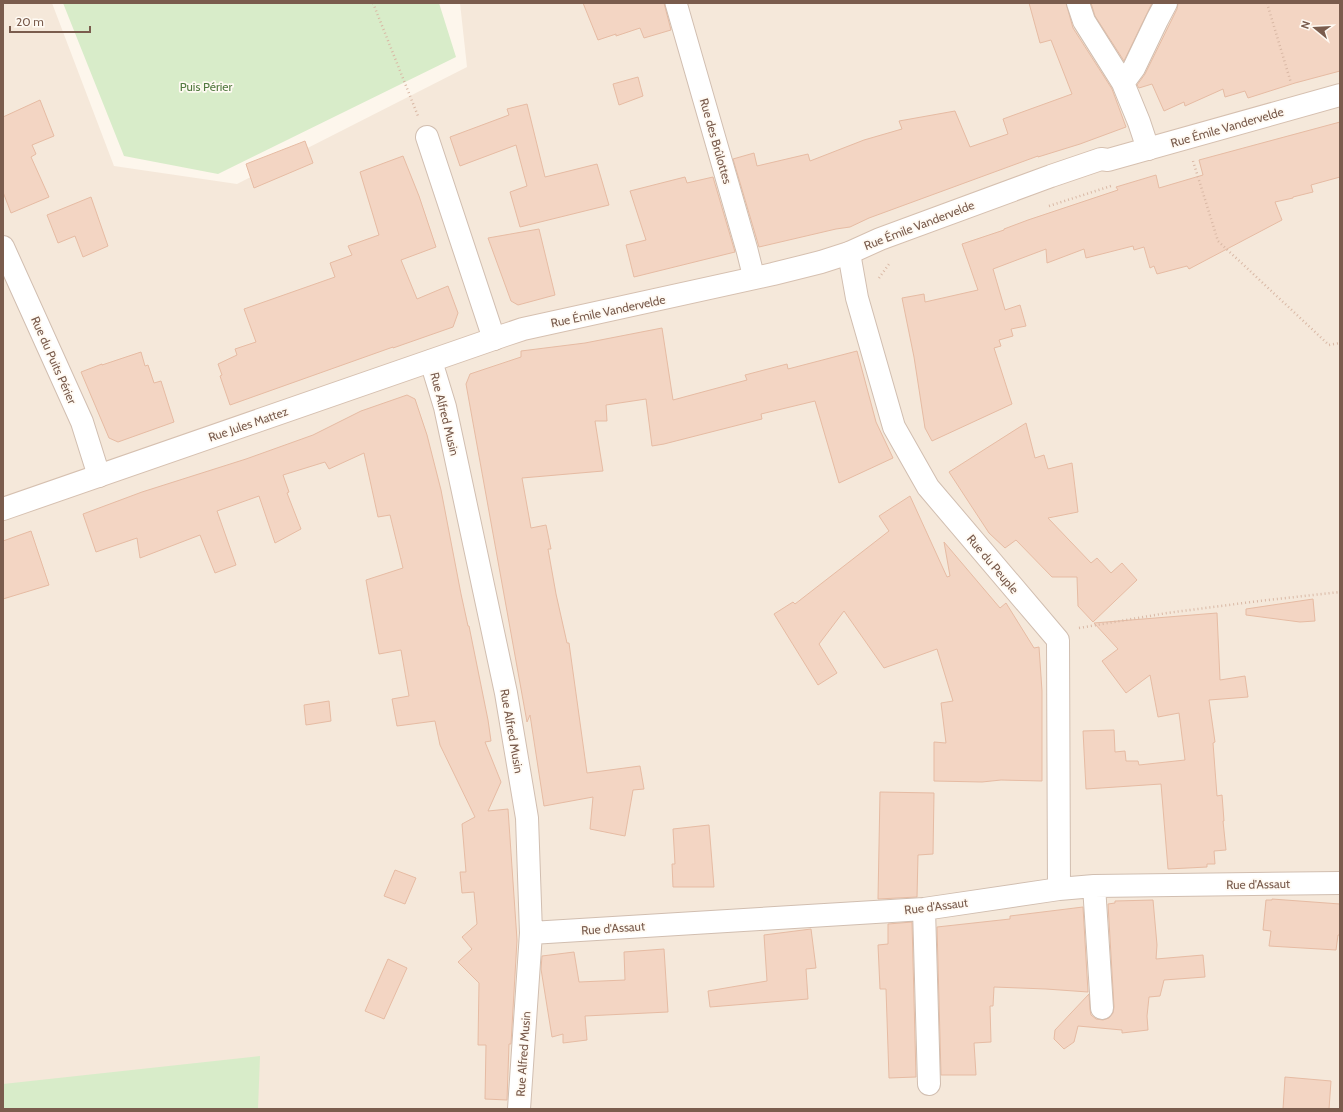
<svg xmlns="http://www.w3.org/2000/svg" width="1343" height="1112" viewBox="0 0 1343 1112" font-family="Cabin,sans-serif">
<rect width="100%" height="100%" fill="#fdf6ec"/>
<path fill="#f5e8da" d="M 3,3 L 52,3 L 114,166 L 237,184 L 467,67 L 460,3 L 1340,3 L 1340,1109 L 3,1109 Z"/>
<path fill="#d8ecc9" d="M 63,3 L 439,3 L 456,57 L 218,174 L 124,156 Z
M 260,1056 L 258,1109 L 3,1109 L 3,1084 Z"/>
<path fill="#f3d5c3" stroke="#e6bba3" d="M 583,3 L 664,3 L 671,30 L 644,38 L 640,28 L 616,36 L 616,34 L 598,40 Z
M 1029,3 L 1066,3 L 1073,28 L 1112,89 L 1126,127 L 1080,144 L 1038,157 L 1038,156 L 869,218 L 850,227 L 836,229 L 759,247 L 733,159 L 754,153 L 757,166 L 808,154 L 810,161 L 864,140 L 902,129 L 899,121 L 955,111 L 970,147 L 1008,134 L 1003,119 L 1072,94 L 1051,40 L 1040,43 Z
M 1091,3 L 1152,3 L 1124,61 L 1095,16 Z
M 1178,3 L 1340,3 L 1340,71 L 1295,83 L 1248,98 L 1245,91 L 1225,97 L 1223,89 L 1185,106 L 1184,102 L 1164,111 L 1152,84 L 1139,88 L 1137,85 L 1145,74 L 1177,9 Z
M 638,77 L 643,96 L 619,105 L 613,84 Z
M 40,100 L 54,136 L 32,145 L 36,154 L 31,157 L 49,197 L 11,213 L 3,192 L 3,117 Z
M 527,104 L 545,177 L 597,164 L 609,205 L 520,227 L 510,192 L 527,186 L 516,145 L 460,166 L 450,137 L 509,115 L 507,109 Z
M 1340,122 L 1340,177 L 1311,185 L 1313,192 L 1293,197 L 1293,198 L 1275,202 L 1282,220 L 1189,269 L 1187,266 L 1157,274 L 1154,266 L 1150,268 L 1144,247 L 1134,250 L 1133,246 L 1086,258 L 1084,249 L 1047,263 L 1046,249 L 993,269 L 1005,310 L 1020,305 L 1026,326 L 1011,329 L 1013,336 L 999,340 L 1001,346 L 994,348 L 1012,404 L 932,441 L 925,428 L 914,357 L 902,298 L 924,294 L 925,302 L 978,290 L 962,244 L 1004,230 L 1004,229 L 1028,220 L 1118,190 L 1116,187 L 1156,175 L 1159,188 L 1203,175 L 1199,160 Z
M 305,141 L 313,163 L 254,188 L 246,164 Z
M 403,156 L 419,196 L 436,247 L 401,260 L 417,299 L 448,286 L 458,313 L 453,327 L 393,348 L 393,347 L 230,405 L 220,376 L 222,375 L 218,364 L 237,355 L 235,349 L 256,342 L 244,309 L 335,277 L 330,263 L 352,255 L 348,246 L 379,235 L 360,172 Z
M 685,177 L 687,183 L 713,177 L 735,252 L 634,277 L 626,245 L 646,240 L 630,191 Z
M 91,197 L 108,246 L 83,257 L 75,236 L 58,243 L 47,215 Z
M 539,229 L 555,295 L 518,305 L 511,301 L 488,238 Z
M 662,328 L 673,400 L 747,380 L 745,375 L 787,364 L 788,369 L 857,351 L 876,422 L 893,458 L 839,483 L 815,401 L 761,414 L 762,419 L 664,444 L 652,446 L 646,399 L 606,405 L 607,421 L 595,421 L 603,471 L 522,478 L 531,528 L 546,525 L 551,549 L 548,549 L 556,594 L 567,643 L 569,643 L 587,773 L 640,766 L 644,789 L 633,790 L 625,836 L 590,829 L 593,797 L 544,806 L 530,715 L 527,722 L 466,384 L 470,374 L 521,357 L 521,351 L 585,343 Z
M 141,352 L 145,366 L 148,365 L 154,383 L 161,381 L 174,422 L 118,442 L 109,438 L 81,372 L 102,364 L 102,365 Z
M 407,395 L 415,399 L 427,435 L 441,490 L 461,594 L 468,626 L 469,626 L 488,720 L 491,741 L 485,742 L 501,782 L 488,811 L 508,809 L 517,940 L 511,1044 L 509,1044 L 507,1100 L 485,1099 L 486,1045 L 478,1045 L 479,983 L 458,962 L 472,949 L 462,937 L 477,924 L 474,892 L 462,893 L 460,872 L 466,872 L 462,824 L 475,817 L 440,745 L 435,721 L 397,726 L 392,699 L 409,696 L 401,650 L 379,654 L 366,580 L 403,568 L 390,515 L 378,517 L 364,453 L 329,469 L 325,462 L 283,475 L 289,492 L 287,493 L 301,529 L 275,543 L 259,496 L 217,511 L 236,565 L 215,573 L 200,535 L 140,558 L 137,538 L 96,552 L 83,514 L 142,492 L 246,459 L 313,435 L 361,411 Z
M 1026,423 L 1035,458 L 1044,455 L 1048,469 L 1072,463 L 1078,512 L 1048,518 L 1091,563 L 1097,558 L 1111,573 L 1122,563 L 1137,580 L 1093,622 L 1078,606 L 1077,577 L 1052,577 L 1016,540 L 1005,548 L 989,533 L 949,472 Z
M 910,496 L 947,577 L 950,576 L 944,542 L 1000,608 L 1006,603 L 1034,648 L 1039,647 L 1042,691 L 1042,781 L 1001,780 L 982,782 L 934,781 L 934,742 L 946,743 L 941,703 L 953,701 L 937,649 L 884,668 L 844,611 L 819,644 L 837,673 L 818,685 L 774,614 L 793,602 L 795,604 L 889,531 L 879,516 Z
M 31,531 L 49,585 L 3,599 L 3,541 Z
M 1313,599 L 1315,621 L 1300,622 L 1246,615 L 1246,609 Z
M 1217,613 L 1220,680 L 1245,676 L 1248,697 L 1209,700 L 1215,742 L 1213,743 L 1217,796 L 1222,795 L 1224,821 L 1223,821 L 1226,850 L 1214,851 L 1215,864 L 1207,864 L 1207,867 L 1168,869 L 1161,784 L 1086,789 L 1083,731 L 1114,730 L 1115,752 L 1125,751 L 1126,761 L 1138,761 L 1139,765 L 1185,760 L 1179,713 L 1158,717 L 1150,675 L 1126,693 L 1102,661 L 1118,649 L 1094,623 Z
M 329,701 L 331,721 L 306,725 L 304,705 Z
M 880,792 L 934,793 L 933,854 L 918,855 L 917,897 L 878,899 Z
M 709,825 L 714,887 L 673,887 L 672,864 L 675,864 L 673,829 Z
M 395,870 L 416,878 L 405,904 L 384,896 Z
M 1272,899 L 1340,904 L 1340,935 L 1338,935 L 1336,950 L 1269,946 L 1271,931 L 1263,930 L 1266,900 L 1272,900 Z
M 1153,900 L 1157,945 L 1156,959 L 1203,955 L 1205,977 L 1164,980 L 1160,996 L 1149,997 L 1147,1016 L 1148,1030 L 1122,1033 L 1122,1030 L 1078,1026 L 1074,1042 L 1064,1049 L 1054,1039 L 1055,1030 L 1089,994 L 1090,1009 L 1091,1015 L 1096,1019 L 1103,1020 L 1109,1018 L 1113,1013 L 1114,1007 L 1108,904 L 1115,903 L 1115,901 Z
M 1083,907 L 1088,992 L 1046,989 L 994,987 L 993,1006 L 990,1006 L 991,1042 L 974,1043 L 976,1075 L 941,1075 L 937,927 L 1010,919 L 1010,916 Z
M 912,922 L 916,1077 L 889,1078 L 886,989 L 880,989 L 878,945 L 888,944 L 888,924 Z
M 811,929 L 816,968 L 806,969 L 808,999 L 710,1007 L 708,991 L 767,981 L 764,935 Z
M 664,949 L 668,1012 L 585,1016 L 587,1040 L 563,1043 L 563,1034 L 552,1037 L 541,969 L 542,956 L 574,952 L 579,982 L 625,980 L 624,952 Z
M 388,959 L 407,968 L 384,1019 L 365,1011 Z
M 1285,1077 L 1331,1081 L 1329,1109 L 1283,1109 Z"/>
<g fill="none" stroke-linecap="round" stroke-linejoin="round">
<defs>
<path id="pedestrian" d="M 676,3 L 747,250 L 754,278"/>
<path id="minor" d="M 1078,3 L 1084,21 L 1123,83 L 1139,122 L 1148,149
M 1123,83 L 1134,68 L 1157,20 L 1166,3
M 427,137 L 494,339
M 3,247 L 82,422 L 99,476
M 849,253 L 857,298 L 894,427 L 928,487 L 1058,640 L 1059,889
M 431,361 L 445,407 L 506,693 L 527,818 L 531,933 L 519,1109
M 1094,886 L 1102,1008
M 924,909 L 929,1084
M 531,933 L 924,909 L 1059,889 L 1094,886 L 1340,883"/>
<path id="secondary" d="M 3,509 L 505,335 L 523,329 L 773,274 L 821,262 L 849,253 L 880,239 L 1051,176 L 1101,159 L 1108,160 L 1340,95"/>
</defs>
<use href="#pedestrian" stroke="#d1beb0" stroke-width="23"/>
<use href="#minor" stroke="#d1beb0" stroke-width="24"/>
<use href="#secondary" stroke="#d6c0b0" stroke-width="24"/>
<path stroke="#d9b8a5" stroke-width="2.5" stroke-dasharray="1 3" stroke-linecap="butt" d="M 373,3 L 418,116
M 1267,3 L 1291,83
M 1193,161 L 1218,241 L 1329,345 L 1340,343
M 1049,206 L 1111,186
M 879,278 L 889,264
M 1079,628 L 1167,613 L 1259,601 L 1340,592"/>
<use href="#pedestrian" stroke="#fff" stroke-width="21"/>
<use href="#minor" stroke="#fff" stroke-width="22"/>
<use href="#secondary" stroke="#fff" stroke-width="22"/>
</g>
<g text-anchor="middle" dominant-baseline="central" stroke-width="3.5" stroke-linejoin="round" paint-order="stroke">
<g font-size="12" fill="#537a41" stroke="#fffaf3">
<text x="206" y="86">Puis Périer</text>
</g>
<g font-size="12" fill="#7a5c4d" stroke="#fffaf3">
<text transform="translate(1227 127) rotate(-16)">Rue Émile Vandervelde</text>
<text transform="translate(716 141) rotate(74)">Rue des Brûlottes</text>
<text transform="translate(919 225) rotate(-21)">Rue Émile Vandervelde</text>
<text transform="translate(608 311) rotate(-12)">Rue Émile Vandervelde</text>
<text transform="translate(54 360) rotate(66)">Rue du Puits Périer</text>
<text transform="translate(445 414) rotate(76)">Rue Alfred Musin</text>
<text transform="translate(248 424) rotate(-19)">Rue Jules Mattez</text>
<text transform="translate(993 564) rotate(50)">Rue du Peuple</text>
<text transform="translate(512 731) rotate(80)">Rue Alfred Musin</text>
<text transform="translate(1258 884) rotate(-1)">Rue d'Assaut</text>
<text transform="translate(936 906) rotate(-7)">Rue d'Assaut</text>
<text transform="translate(613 928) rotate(-4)">Rue d'Assaut</text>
<text transform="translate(523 1054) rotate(-86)">Rue Alfred Musin</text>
</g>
</g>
<rect width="1343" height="1112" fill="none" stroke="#7a5c4d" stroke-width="8"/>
<g transform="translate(1315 28) rotate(288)" stroke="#fffaf3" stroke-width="3" paint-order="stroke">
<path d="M0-3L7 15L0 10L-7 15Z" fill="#7a5c4d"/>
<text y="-6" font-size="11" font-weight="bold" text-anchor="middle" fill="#7a5c4d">N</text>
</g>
<path d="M10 26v6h80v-6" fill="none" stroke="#7a5c4d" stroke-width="2"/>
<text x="16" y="26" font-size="12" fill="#7a5c4d" stroke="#fffaf3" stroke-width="3" paint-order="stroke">20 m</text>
</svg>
